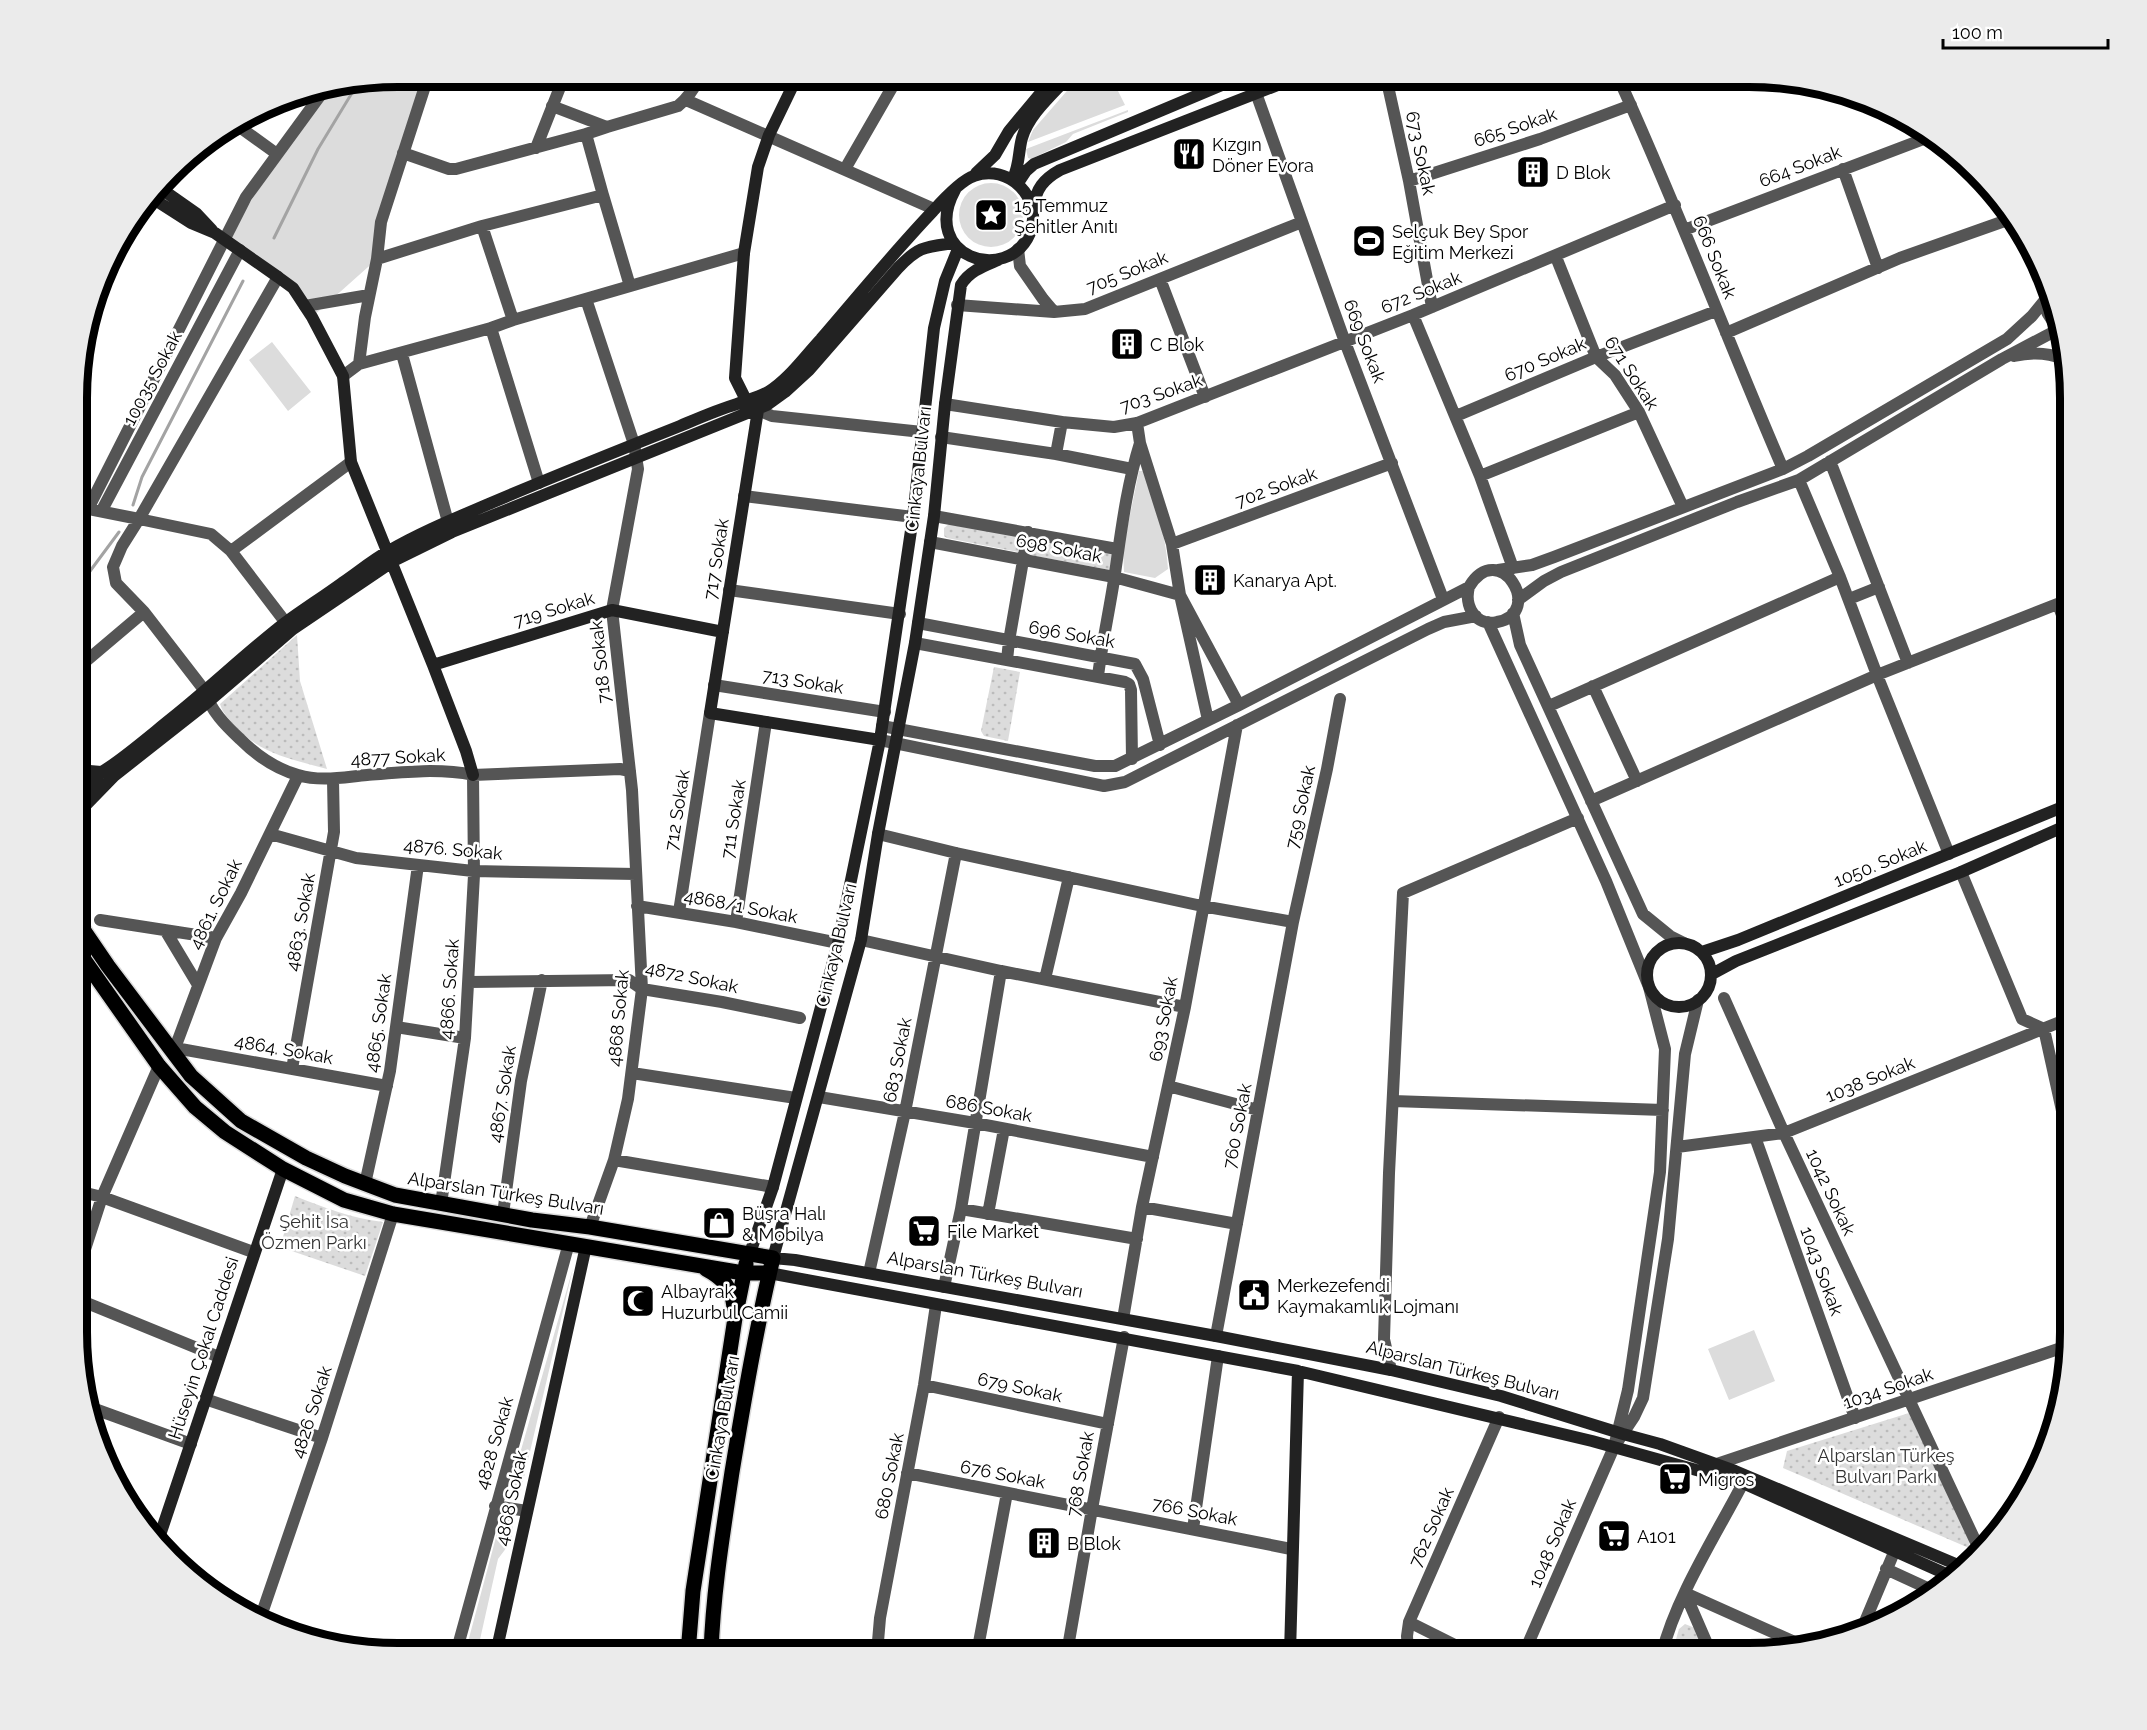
<svg xmlns="http://www.w3.org/2000/svg" width="2147" height="1730" viewBox="0 0 2147 1730" font-family="Raleway,sans-serif">
<defs>
<pattern id="park-dots" width="8" height="8" patternUnits="userSpaceOnUse" patternTransform="scale(1.5)"><rect width="8" height="8" fill="#dcdcdc"/><path d="M2 2h.1M6 6h.1" fill="none" stroke="#bbb" stroke-width="1.8" stroke-linecap="round"/></pattern>
</defs>
<rect width="100%" height="100%" fill="#fff"/>
<path fill="#dcdcdc" d="M 398,77 L 428,77 L 377,259 L 312,317 L 293,288 L 225,240 L 325,89 Z
M 1079,77 L 1111,77 L 1125,105 L 1028,142 L 1033,130 Z
M 1128,110 L 1128,112 L 1073,134 L 1066,142 L 1031,159 L 1028,158 L 1026,149 Z
M959 215a32 32 0 1 1 64 0a32 32 0 1 1-64 0Z
M 272,342 L 311,392 L 288,411 L 249,360 Z
M 1139,471 L 1145,471 C 1155,503 1166,535 1168,569 L 1155,578 L 1124,572 L 1123,549 Z
M 573,1268 L 521,1490 L 515,1492 L 511,1485 Z
M 1754,1330 L 1775,1381 L 1729,1400 L 1708,1349 Z
M 506,1519 L 510,1520 C 518,1533 506,1549 498,1559 L 477,1653 L 465,1653 L 499,1526 L 503,1520 Z"/>
<path fill="url(#park-dots)" d="M 949,524 L 1021,535 L 1018,552 L 947,538 L 944,536 L 944,528 Z
M 1034,537 L 1113,551 L 1110,570 L 1030,555 Z
M 297,635 L 300,681 L 327,769 C 292,759 262,755 236,727 C 229,719 223,714 220,704 Z
M 994,667 L 1020,672 L 1008,741 L 984,736 L 981,731 Z
M 295,1196 C 325,1208 351,1218 383,1222 L 365,1276 L 280,1247 Z
M 1909,1413 L 1970,1541 L 1969,1548 L 1783,1468 L 1787,1451 Z
M 1685,1624 L 1695,1628 L 1707,1653 L 1672,1653 L 1679,1629 Z"/>
<g fill="none" stroke-linecap="round" stroke-linejoin="round">
<path stroke="#a3a3a3" stroke-width="3" d="M 274,238 L 318,149 L 358,83
M 133,505 L 142,477 L 243,281
M 79,586 L 119,532"/>
<defs>
<path id="primary" d="M 78,922 L 108,966 L 191,1076 L 241,1121 L 306,1158 L 345,1176 L 395,1195 L 532,1220 L 590,1227 L 773,1258 C 756,1329 744,1400 732,1472 C 723,1532 713,1592 711,1653
M 78,951 L 159,1066 L 195,1107 L 225,1132 L 283,1169 L 344,1200 L 393,1214 L 743,1273 L 769,1273
M 706,1269 C 723,1278 732,1288 734,1307
M 688,1653 L 693,1591 L 735,1318 L 746,1264"/>
</defs>
<use href="#primary" stroke="#dbdbdb" stroke-width="18"/>
<path stroke="#555" stroke-width="12" d="M 1386,77 L 1409,181 L 1432,307
M 1618,77 C 1677,206 1727,339 1783,469
M 1256,93 L 1345,342 L 1443,599
M 686,100 L 934,209
M 238,126 L 277,154
M 607,127 L 678,106 C 688,98 694,89 700,77
M 536,148 L 564,77
M 403,153 L 449,169 L 456,169 L 586,134
M 845,169 L 898,77
M 1843,169 L 1878,268
M 1409,181 L 1540,139 L 1631,105
M 603,195 L 630,286
M 482,226 L 513,320 L 491,328 L 539,483
M 1684,230 L 1929,137
M 1018,249 L 1020,266 L 1043,299 L 1054,312
M 1556,257 L 1596,357 L 1615,375 L 1639,412 L 1683,507
M 377,259 L 482,226 L 603,195 L 586,134 L 607,127 L 552,106
M 1160,279 L 1205,397
M 2049,290 C 2042,303 2045,314 2056,324
M 586,299 L 634,444 L 638,469 L 612,610 L 632,790 L 642,989 L 628,1099 L 614,1160 L 590,1227
M 957,305 L 1054,312 L 1085,309 L 1302,222
M 305,306 L 369,295
M 1413,315 L 1480,476 L 1513,568
M 513,320 L 744,253
M 1726,333 L 1900,258 L 2013,218
M 402,354 L 448,522
M 2014,356 C 2031,352 2047,352 2063,359
M 359,364 L 491,328
M 343,376 L 359,364 L 365,317 L 377,259 L 381,222 L 428,77
M 750,404 L 758,410 L 772,416 L 922,432
M 945,404 L 1062,422 L 1114,427 L 1137,423 L 1413,315 L 1675,205
M 1456,416 L 1596,357 L 1716,311
M 1137,423 L 1140,443 L 1172,544 L 1180,595 L 1208,720
M 941,437 L 1056,454 L 1132,469
M 1056,454 L 1062,422
M 1830,461 L 1908,663
M 1480,476 L 1639,412
M 1799,480 L 1840,577 L 1877,675 L 1949,854
M 744,496 L 913,517
M 79,507 L 139,519 L 278,277
M 88,509 L 246,197 L 325,89
M 102,510 L 240,250
M 934,516 L 1117,549
M 930,542 L 1114,577 L 1180,595 L 1239,705
M 1172,544 L 1392,463
M 231,551 L 351,462
M 1498,570 L 1532,565 L 1554,557 L 1783,469 L 1808,456 L 2007,339 L 2032,316 L 2045,300
M 729,590 L 900,614
M 1849,599 L 1879,587
M 1518,600 L 1544,581 L 1561,572 L 1737,502 L 1799,480 L 2002,359 L 2057,330
M 2058,604 L 2070,637
M 1513,613 L 1520,645 L 1643,914 L 1670,936 L 1684,943
M 1488,622 L 1606,881 L 1649,987 L 1665,1049 L 1660,1172 L 1628,1390 L 1614,1447 L 1524,1653
M 286,623 L 231,551 L 211,534 L 139,519 L 122,546 L 113,567 L 116,583 L 144,612 L 205,691 C 210,710 226,726 240,739 C 256,755 276,769 298,775 C 321,782 344,777 367,775 C 401,772 440,768 473,775 L 620,769 L 630,771
M 918,623 L 1135,664 L 1143,679 L 1160,745
M 915,643 L 1125,682 L 1129,684 L 1131,690 L 1132,759
M 1007,660 L 1009,641 L 1028,532
M 79,667 L 144,612
M 1098,676 C 1102,644 1109,612 1114,580 C 1121,533 1126,488 1140,443
M 714,685 L 885,712
M 1593,686 L 1637,781
M 1549,706 L 1840,577
M 882,726 L 1095,766 L 1115,766 L 1239,705 L 1469,587 C 1499,537 1546,613 1497,622 C 1475,627 1464,605 1469,587
M 880,740 L 1104,786 L 1125,782 L 1428,629 L 1444,622 L 1476,616
M 1591,801 L 1877,675 L 2070,599
M 270,834 L 356,858 L 473,871 L 636,874
M 878,834 L 956,853 L 1202,906 L 1293,922
M 1961,872 L 2022,1019 L 2044,1029
M 637,906 L 736,922 L 838,943
M 679,912 L 710,713
M 100,920 L 216,938
M 736,922 L 766,722
M 165,930 L 198,985
M 861,940 L 1001,971 L 1185,1007
M 1045,979 L 1069,877
M 469,982 L 629,980 L 642,989 L 722,1002 L 800,1018
M 1724,998 L 1784,1133 L 1981,1553
M 396,1027 L 465,1038
M 2044,1029 L 2070,1147
M 175,1048 L 387,1086
M 171,1050 L 175,1048 L 216,938 L 241,893 L 298,776
M 292,1069 L 334,832 L 333,780
M 632,1073 L 796,1098
M 1168,1086 L 1258,1110
M 819,1097 L 975,1123 L 1153,1157
M 1393,1101 L 1663,1110
M 1755,1137 L 1855,1418
M 1677,1147 L 1784,1133 L 2070,1018
M 614,1160 L 773,1187
M 365,1184 L 390,1071 L 418,865
M 78,1191 L 102,1197 L 253,1252
M 441,1204 L 465,1038 L 474,875 L 473,775
M 1142,1207 L 1237,1224
M 961,1209 L 1137,1239
M 503,1214 L 521,1081 L 542,980
M 988,1214 L 1004,1129
M 869,1273 L 905,1112 L 956,853
M 77,1274 L 102,1197 L 159,1066
M 944,1287 L 961,1209 L 1001,971
M 77,1299 L 219,1357
M 1123,1319 L 1142,1207 L 1185,1007 L 1237,725
M 1216,1336 L 1293,922 L 1327,769 L 1340,699
M 1391,1370 L 1384,1339 L 1389,1173 L 1403,893 L 1578,818
M 924,1385 L 1108,1424
M 205,1399 L 322,1438
M 92,1408 L 191,1444
M 1618,1441 L 1634,1417 L 1643,1398 L 1668,1239 L 1685,1054 L 1698,1000
M 1717,1464 L 2070,1345
M 907,1473 L 1291,1549
M 495,1506 L 527,1511
M 1193,1529 L 1218,1356
M 1886,1569 L 1936,1592
M 1685,1593 L 1799,1644
M 1685,1593 L 1711,1653
M 260,1619 L 322,1438 L 393,1214
M 1409,1622 L 1453,1644 L 1456,1648 L 1454,1653
M 1861,1631 L 1895,1550
M 456,1653 L 569,1243
M 877,1653 L 880,1618 L 924,1385 L 936,1305
M 977,1653 L 1007,1493
M 1067,1653 L 1092,1509 L 1124,1337
M 1408,1653 L 1407,1636 L 1409,1622 L 1499,1417
M 1662,1653 C 1676,1597 1716,1535 1743,1483"/>
<path stroke="#222" stroke-width="12" d="M 976,173 L 995,155 L 1009,131 L 1054,77
M 1013,179 C 1020,163 1018,153 1022,138 C 1029,114 1052,95 1068,77
M 1018,183 L 1026,171 L 1034,164 L 1241,77
M 160,188 L 197,214 L 212,230
M 152,198 L 191,223 L 215,233 L 278,277 L 293,288 L 312,317 L 343,376 L 351,462 L 433,665 L 466,751 L 473,775
M 1034,208 C 1035,189 1044,179 1060,170 L 1298,77
M 998,260 C 984,266 969,271 961,285 L 945,404 L 934,516 L 915,643 L 878,834 L 861,940 L 773,1258 L 795,1260 L 1216,1336 L 1391,1370 L 1501,1396 L 1623,1434 L 1660,1444 L 1735,1471 L 1965,1568
M 746,400 L 735,378 L 744,253 L 758,167 L 769,135 L 797,77
M 758,410 L 710,713 L 880,740
M 433,665 L 612,610 L 723,632
M 78,770 L 101,772
M 78,786 C 113,768 142,742 172,718 C 211,687 247,652 286,622 C 304,609 324,596 342,583 C 357,573 371,561 387,552 C 419,533 456,518 491,503 C 554,476 617,451 680,426 C 699,418 717,410 737,404 C 747,400 759,397 768,392 C 789,379 805,356 821,339 C 858,296 894,252 933,211 C 942,201 961,180 974,176 C 1008,163 1044,198 1030,233 C 1007,286 919,256 955,190
M 78,797 L 101,784
M 78,813 L 114,776 L 208,702 L 293,629 L 395,560 L 452,532 L 767,405 L 785,392 L 809,370 L 898,268 C 919,246 925,247 954,243
M1647 975a32 32 0 1 1 64 0a32 32 0 1 1-64 0Z
M 1702,952 L 1738,940 L 2070,804
M 1712,974 L 1736,961 L 1961,872 L 2070,824
M 750,1253 L 773,1187 L 838,943 L 880,740 L 913,517 L 934,328 L 945,281 L 958,249
M 769,1273 L 1298,1371 L 1592,1441 L 1743,1483 L 1955,1578
M 159,1538 L 283,1169
M 496,1653 L 586,1246
M 1290,1653 L 1298,1371"/>
<use href="#primary" stroke="#000" stroke-width="15"/>
</g>
<defs>
<symbol id="restaurant-square" viewBox="-11 -11 22 22"><rect x="-9" y="-9" width="18" height="18" rx="4" fill="#000" stroke="#fff"/><path d="M-5-6h1v4h1v-4h1v4h1v-4h1v5L-1.5 .5V6h-2V.5L-5-1ZM5-6V6H3V1.5H1.5Q1.5-4 5-6Z" fill="#fff"/></symbol>
<symbol id="building-square" viewBox="-11 -11 22 22"><rect x="-9" y="-9" width="18" height="18" rx="4" fill="#000" stroke="#fff"/><path d="M-4-6H4V6H1V3H-1V6H-4ZM-2.5-4.3h1.7v1.8h-1.7ZM.8-4.3h1.7v1.8H.8ZM-2.5-1h1.7V.8h-1.7ZM.8-1h1.7V.8H.8Z" fill="#fff"/></symbol>
<symbol id="sight-square" viewBox="-11 -11 22 22"><rect x="-9" y="-9" width="18" height="18" rx="4" fill="#000" stroke="#fff"/><path d="M0-6L1.8-2.2L6-1.7L2.9 1.2L3.7 5.4L0 3.3L-3.7 5.4L-2.9 1.2L-6-1.7L-1.8-2.2Z" fill="#fff"/></symbol>
<symbol id="stadium-square" viewBox="-11 -11 22 22"><rect x="-9" y="-9" width="18" height="18" rx="4" fill="#000" stroke="#fff"/><path d="M0-5a6.5 5 0 1 0 0 10a6.5 5 0 1 0 0-10ZM-3.5-1.8h7v3.6h-7Z" fill="#fff"/></symbol>
<symbol id="shop-square" viewBox="-11 -11 22 22"><rect x="-9" y="-9" width="18" height="18" rx="4" fill="#000" stroke="#fff"/><path d="M-5-2.5h2.3a2.7 3.5 0 0 1 5.4 0H5L5.5 6h-11ZM-1.5-2.5h3a1.5 2.3 0 0 0-3 0Z" fill="#fff"/></symbol>
<symbol id="supermarket-square" viewBox="-11 -11 22 22"><rect x="-9" y="-9" width="18" height="18" rx="4" fill="#000" stroke="#fff"/><path d="M-6-5.5h2.5l.6 2H6L4.5 2H-2.5L-4.4-4H-6ZM-1.5 3.2a1.3 1.3 0 1 0 .1 0ZM3 3.2a1.3 1.3 0 1 0 .1 0Z" fill="#fff"/></symbol>
<symbol id="civic-square" viewBox="-11 -11 22 22"><rect x="-9" y="-9" width="18" height="18" rx="4" fill="#000" stroke="#fff"/><path d="M-.6-6.5H3V-4.5H.6V-3L4-1V1h2V6H-6V1h2V-1L-.6-3ZM-1.2 2.5V6h2.4V2.5Z" fill="#fff"/></symbol>
<symbol id="mosque-square" viewBox="-11 -11 22 22"><rect x="-9" y="-9" width="18" height="18" rx="4" fill="#000" stroke="#fff"/><path d="M3.5-4.9A6 6 0 1 0 3.5 4.9A5 5 0 1 1 3.5-4.9Z" fill="#fff"/></symbol>
</defs>
<g fill-rule="evenodd">
<use href="#restaurant-square" x="1170" y="135" width="38" height="38"/>
<use href="#building-square" x="1514" y="153" width="38" height="38"/>
<use href="#sight-square" x="972" y="196" width="38" height="38"/>
<use href="#stadium-square" x="1350" y="222" width="38" height="38"/>
<use href="#building-square" x="1108" y="325" width="38" height="38"/>
<use href="#building-square" x="1191" y="561" width="38" height="38"/>
<use href="#shop-square" x="700" y="1204" width="38" height="38"/>
<use href="#supermarket-square" x="905" y="1212" width="38" height="38"/>
<use href="#civic-square" x="1235" y="1276" width="38" height="38"/>
<use href="#mosque-square" x="619" y="1282" width="38" height="38"/>
<use href="#supermarket-square" x="1656" y="1460" width="38" height="38"/>
<use href="#supermarket-square" x="1595" y="1517" width="38" height="38"/>
<use href="#building-square" x="1025" y="1524" width="38" height="38"/>
</g>
<g text-anchor="middle" dominant-baseline="central" stroke-width="5" stroke-linejoin="round" paint-order="stroke">
<g font-size="18" fill="#000" stroke="#fff">
<text transform="translate(1515 127) rotate(-19)">665 Sokak</text>
<text transform="translate(1421 153) rotate(78)">673 Sokak</text>
<text transform="translate(1800 166) rotate(-21)">664 Sokak</text>
<text transform="translate(1715 257) rotate(68)">666 Sokak</text>
<text transform="translate(1127 272) rotate(-22)">705 Sokak</text>
<text transform="translate(1421 292) rotate(-22)">672 Sokak</text>
<text transform="translate(1365 341) rotate(69)">669 Sokak</text>
<text transform="translate(1545 359) rotate(-23)">670 Sokak</text>
<text transform="translate(1632 373) rotate(57)">671 Sokak</text>
<text transform="translate(152 378) rotate(-62)">10035 Sokak</text>
<text transform="translate(1161 393) rotate(-19)">703 Sokak</text>
<text transform="translate(918 469) rotate(-84)">Cinkaya Bulvarı</text>
<text transform="translate(1276 487) rotate(-20)">702 Sokak</text>
<text transform="translate(1059 548) rotate(11)">698 Sokak</text>
<text transform="translate(716 559) rotate(-81)">717 Sokak</text>
<text transform="translate(554 609) rotate(-17)">719 Sokak</text>
<text transform="translate(1072 634) rotate(10)">696 Sokak</text>
<text transform="translate(600 662) rotate(-96)">718 Sokak</text>
<text transform="translate(803 681) rotate(9)">713 Sokak</text>
<text transform="translate(398 757) rotate(-3)">4877 Sokak</text>
<text transform="translate(1300 807) rotate(-78)">759 Sokak</text>
<text transform="translate(677 810) rotate(-81)">712 Sokak</text>
<text transform="translate(733 819) rotate(-81)">711 Sokak</text>
<text transform="translate(453 849) rotate(5)">4876. Sokak</text>
<text transform="translate(1880 863) rotate(-22)">1050. Sokak</text>
<text transform="translate(215 904) rotate(-64)">4861. Sokak</text>
<text transform="translate(741 906) rotate(11)">4868/1 Sokak</text>
<text transform="translate(300 922) rotate(-80)">4863. Sokak</text>
<text transform="translate(836 945) rotate(-77)">Cinkaya Bulvarı</text>
<text transform="translate(692 977) rotate(12)">4872 Sokak</text>
<text transform="translate(449 989) rotate(-86)">4866. Sokak</text>
<text transform="translate(618 1018) rotate(-85)">4868 Sokak</text>
<text transform="translate(1163 1019) rotate(-79)">693 Sokak</text>
<text transform="translate(378 1023) rotate(-82)">4865. Sokak</text>
<text transform="translate(284 1049) rotate(10)">4864. Sokak</text>
<text transform="translate(897 1060) rotate(-79)">683 Sokak</text>
<text transform="translate(1870 1079) rotate(-22)">1038 Sokak</text>
<text transform="translate(502 1094) rotate(-81)">4867. Sokak</text>
<text transform="translate(989 1108) rotate(10)">686 Sokak</text>
<text transform="translate(1237 1126) rotate(-79)">760 Sokak</text>
<text transform="translate(1831 1192) rotate(65)">1042 Sokak</text>
<text transform="translate(506 1193) rotate(9)">Alparslan Türkeş Bulvarı</text>
<text transform="translate(1822 1271) rotate(70)">1043 Sokak</text>
<text transform="translate(985 1274) rotate(10)">Alparslan Türkeş Bulvarı</text>
<text transform="translate(203 1348) rotate(-72)">Hüseyin Çokal Caddesi</text>
<text transform="translate(1463 1370) rotate(14)">Alparslan Türkeş Bulvarı</text>
<text transform="translate(1020 1387) rotate(12)">679 Sokak</text>
<text transform="translate(1888 1388) rotate(-19)">1034 Sokak</text>
<text transform="translate(311 1412) rotate(-72)">4826 Sokak</text>
<text transform="translate(722 1418) rotate(-80)">Cinkaya Bulvarı</text>
<text transform="translate(494 1443) rotate(-74)">4828 Sokak</text>
<text transform="translate(1003 1474) rotate(11)">676 Sokak</text>
<text transform="translate(1080 1474) rotate(-80)">768 Sokak</text>
<text transform="translate(889 1476) rotate(-79)">680 Sokak</text>
<text transform="translate(511 1498) rotate(-78)">4868 Sokak</text>
<text transform="translate(1195 1511) rotate(11)">766 Sokak</text>
<text transform="translate(1431 1527) rotate(-66)">762 Sokak</text>
<text transform="translate(1552 1543) rotate(-67)">1048 Sokak</text>
</g>
<g font-size="18" fill="#000" stroke="#fff" text-anchor="start">
<text x="1212" y="144">Kızgın<tspan x="1212" dy="21">Döner Evora</tspan></text>
<text x="1556" y="172">D Blok</text>
<text x="1014" y="205">15 Temmuz<tspan x="1014" dy="21">Şehitler Anıtı</tspan></text>
<text x="1392" y="231">Selçuk Bey Spor<tspan x="1392" dy="21">Eğitim Merkezi</tspan></text>
<text x="1150" y="344">C Blok</text>
<text x="1233" y="580">Kanarya Apt.</text>
<text x="742" y="1213">Büşra Halı<tspan x="742" dy="21">&amp; Mobilya</tspan></text>
<text x="947" y="1231">File Market</text>
<text x="1277" y="1285">Merkezefendi<tspan x="1277" dy="21">Kaymakamlık Lojmanı</tspan></text>
<text x="661" y="1291">Albayrak<tspan x="661" dy="21">Huzurbul Camii</tspan></text>
<text x="1698" y="1479">Migros</text>
<text x="1637" y="1536">A101</text>
<text x="1067" y="1543">B Blok</text>
</g>
<g font-size="18" fill="#333" stroke="#fff">
<text x="314" y="1221">Şehit İsa<tspan x="314" dy="21">Özmen Parkı</tspan></text>
<text x="1886" y="1455">Alparslan Türkeş<tspan x="1886" dy="21">Bulvarı Parkı</tspan></text>
</g>
</g>
<path d="M0 0H2147V1730H0ZM398 87H1749A311 311 0 0 1 2060 398V1332A311 311 0 0 1 1749 1643H398A311 311 0 0 1 87 1332V398A311 311 0 0 1 398 87Z" fill="#ebebeb" fill-rule="evenodd"/>
<path fill="none" stroke="#000" stroke-width="8" d="M398 87H1749A311 311 0 0 1 2060 398V1332A311 311 0 0 1 1749 1643H398A311 311 0 0 1 87 1332V398A311 311 0 0 1 398 87Z"/>
<path d="M1943 39v9h165v-9" fill="none" stroke="#000000" stroke-width="3"/>
<text x="1952" y="39" font-size="18" fill="#000000" stroke="#ffffff" stroke-width="4.5" paint-order="stroke">100 m</text>
</svg>
